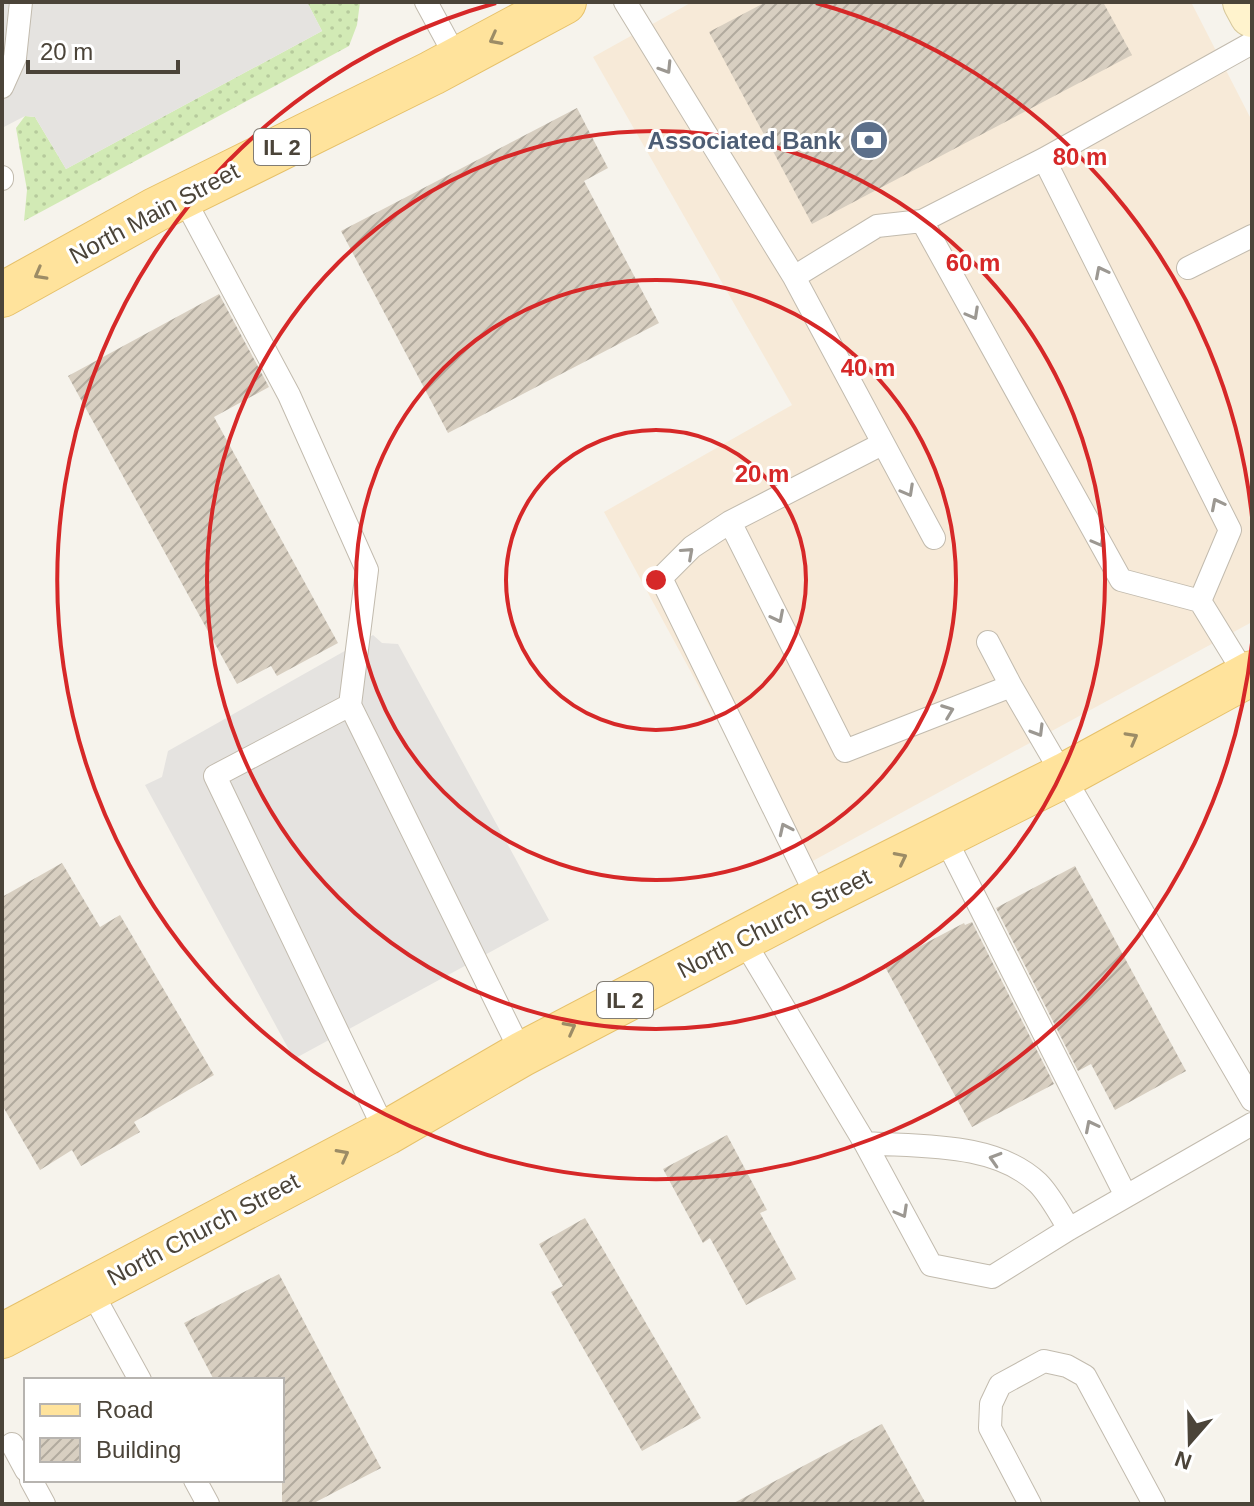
<svg xmlns="http://www.w3.org/2000/svg" width="1254" height="1506" viewBox="0 0 1254 1506" font-family="Arial,sans-serif">
<defs>
<pattern id="grass-dots" width="8" height="8" patternUnits="userSpaceOnUse" patternTransform="scale(2)"><rect width="8" height="8" fill="#d2eab5"/><path d="M2 2h.1M6 6h.1" fill="none" stroke="#b6ca9c" stroke-width="1.8" stroke-linecap="round"/></pattern>
<pattern id="building-hatch" width="6" height="6" patternUnits="userSpaceOnUse" patternTransform="scale(2)"><rect width="6" height="6" fill="#d8cfc1"/><path d="M-1 1l2-2M0 6l6-6M5 7l2-2" fill="none" stroke="#b1aa9e"/></pattern>
</defs>
<rect width="100%" height="100%" fill="#f6f3ec"/>
<path fill="#f7ead8" d="M 692,2 L 1191,2 L 1252,121 L 1252,622 L 798,869 L 604,512 L 792,405 L 593,57 Z"/>
<path fill="url(#grass-dots)" d="M 307,2 L 360,2 L 357,25 L 349,46 L 24,221 L 27,190 L 16,128 L 25,116 L 35,117 L 66,169 L 322,31 Z"/>
<path fill="#e5e3e0" d="M 2,2 L 307,2 L 322,31 L 66,169 L 35,117 L 25,116 L 2,128 Z
M 373,635 L 382,643 L 398,644 L 549,920 L 294,1059 L 145,785 L 162,777 L 168,751 Z"/>
<path fill="url(#building-hatch)" d="M 766,2 L 1103,2 L 1132,55 L 812,224 L 709,32 Z
M 577,108 L 608,168 L 584,181 L 659,323 L 448,433 L 341,231 Z
M 219,294 L 269,387 L 214,417 L 338,643 L 277,676 L 271,666 L 237,684 L 68,376 Z
M 62,863 L 100,927 L 120,915 L 214,1075 L 134,1122 L 140,1132 L 81,1166 L 72,1150 L 40,1170 L 2,1105 L 2,897 Z
M 1075,866 L 1186,1071 L 1115,1110 L 1091,1064 L 1078,1071 L 996,908 Z
M 972,922 L 1054,1084 L 972,1127 L 884,965 L 964,923 L 965,925 Z
M 727,1135 L 767,1210 L 760,1213 L 796,1279 L 746,1305 L 710,1238 L 703,1243 L 663,1169 Z
M 585,1218 L 701,1418 L 642,1451 L 551,1292 L 563,1286 L 539,1244 Z
M 279,1274 L 381,1468 L 312,1504 L 282,1504 L 282,1380 L 214,1380 L 184,1323 Z
M 882,1424 L 926,1504 L 732,1504 Z"/>
<g fill="none" stroke-linecap="round" stroke-linejoin="round">
<defs>
<path id="lane" d="M 426,2 L 457,59
M 625,2 L 794,277 L 934,538
M 2,87 L 15,58 L 21,2
M 1044,159 L 1230,530 L 1200,601
M 2,177 L 2,179
M 183,197 L 289,395 L 367,570 L 350,705
M 922,221 L 1121,580 L 1200,601 L 1246,676
M 1188,268 L 1252,236
M 794,277 L 877,226 L 922,221 L 1044,159 L 1252,43
M 730,522 L 845,751 L 1011,686
M 988,642 L 1011,686 L 1252,1100
M 944,836 L 1126,1196
M 818,899 L 661,578 L 692,547 L 730,522 L 882,444
M 742,938 L 865,1143 L 931,1265 L 992,1277 L 1069,1229 L 1252,1124
M 386,1133 L 215,776 L 350,705 L 522,1054
M 865,1143 C 920,1147 995,1142 1038,1183 C 1050,1195 1060,1214 1069,1229
M 90,1289 L 140,1380
M 12,1444 L 26,1470
M 31,1480 L 44,1504
M 195,1480 L 208,1504
M 1030,1504 L 990,1428 L 991,1404 L 1000,1385 L 1044,1361 L 1067,1366 L 1085,1376 L 1154,1504"/>
<path id="secondary" d="M 1245,2 L 1252,15"/>
<path id="primary" d="M 2,295 L 155,210 L 432,73 L 564,2
M 2,1336 L 386,1133 L 522,1054 L 818,899 L 1065,775 L 1252,673"/>
</defs>
<use href="#lane" stroke="#c2bbae" stroke-width="24"/>
<use href="#secondary" stroke="#d6c79b" stroke-width="46"/>
<use href="#primary" stroke="#e6c16a" stroke-width="46"/>
<use href="#lane" stroke="#fff" stroke-width="22"/>
<use href="#secondary" stroke="#fff3cd" stroke-width="44"/>
<use href="#primary" stroke="#ffe39c" stroke-width="44"/>
</g>
<defs><path id="oneway-chevron" d="M-2-3.5L2.5 0L-2 3.5" fill="none" stroke-width="1.6" stroke-linecap="round" stroke-linejoin="round" transform="scale(2)"/></defs>
<g stroke="#9c8c66">
<use href="#oneway-chevron" transform="translate(495 39) rotate(152)"/>
<use href="#oneway-chevron" transform="translate(40 274) rotate(151)"/>
<use href="#oneway-chevron" transform="translate(1132 738) rotate(-29)"/>
<use href="#oneway-chevron" transform="translate(901 858) rotate(-27)"/>
<use href="#oneway-chevron" transform="translate(570 1028) rotate(-28)"/>
<use href="#oneway-chevron" transform="translate(343 1155) rotate(-28)"/>
</g>
<g stroke="#9c9892">
<use href="#oneway-chevron" transform="translate(666 68) rotate(58)"/>
<use href="#oneway-chevron" transform="translate(1101 272) rotate(-117)"/>
<use href="#oneway-chevron" transform="translate(973 314) rotate(61)"/>
<use href="#oneway-chevron" transform="translate(908 491) rotate(61)"/>
<use href="#oneway-chevron" transform="translate(1217 504) rotate(-117)"/>
<use href="#oneway-chevron" transform="translate(1099 541) rotate(61)"/>
<use href="#oneway-chevron" transform="translate(688 553) rotate(-42)"/>
<use href="#oneway-chevron" transform="translate(778 617) rotate(63)"/>
<use href="#oneway-chevron" transform="translate(948 711) rotate(-21)"/>
<use href="#oneway-chevron" transform="translate(1038 731) rotate(59)"/>
<use href="#oneway-chevron" transform="translate(785 829) rotate(-115)"/>
<use href="#oneway-chevron" transform="translate(1091 1126) rotate(-117)"/>
<use href="#oneway-chevron" transform="translate(995 1159) rotate(-163)"/>
<use href="#oneway-chevron" transform="translate(902 1212) rotate(61)"/>
</g>
<g fill="none" stroke="#d62828" stroke-width="4">
<circle cx="656" cy="580" r="150"/>
<circle cx="656" cy="580" r="300"/>
<circle cx="656" cy="580" r="449"/>
<path d="M1252 643A599 599 0 1 1 496 3M816 3A599 599 0 0 1 1252 517"/>
</g>
<defs>
<symbol id="bank-disc" viewBox="-11 -11 22 22"><circle r="9.5" fill="#5c6f8a" stroke="#fff"/><path d="M-6-4H6V4H-6ZM0-2.3a2.3 2.3 0 1 0 0 4.6a2.3 2.3 0 1 0 0-4.6Z" fill="#fff"/></symbol>
</defs>
<g fill-rule="evenodd">
<use href="#bank-disc" x="847" y="118" width="44" height="44"/>
</g>
<g text-anchor="middle" dominant-baseline="central" stroke-width="6" stroke-linejoin="round" paint-order="stroke">
<g fill="#fff" stroke="#817c74" stroke-width="2">
<rect x="254" y="129" width="56" height="36" rx="6"/>
<rect x="597" y="982" width="56" height="36" rx="6"/>
</g>
<g font-size="22" font-weight="bold" fill="#4b4439">
<text x="282" y="147">IL 2</text>
<text x="625" y="1000">IL 2</text>
</g>
<g font-size="24" font-weight="bold" fill="#4e5e75" stroke="#fff" text-anchor="end">
<text x="841" y="140">Associated Bank</text>
</g>
<g font-size="24" fill="#4b4439" stroke="#fff">
<text transform="translate(154 213) rotate(-28)">North Main Street</text>
<text transform="translate(774 923) rotate(-27)">North Church Street</text>
<text transform="translate(203 1229) rotate(-28)">North Church Street</text>
</g>
</g>
<circle cx="656" cy="580" r="12" fill="#d62828" stroke="#fff" stroke-width="4"/>
<g font-size="24" text-anchor="middle" font-weight="bold" fill="#d62828" stroke="#fff" stroke-width="6" stroke-linejoin="round" paint-order="stroke">
<text x="1080" y="165">80 m</text>
<text x="973" y="271">60 m</text>
<text x="868" y="376">40 m</text>
<text x="762" y="482">20 m</text>
</g>
<rect width="1254" height="1506" fill="none" stroke="#4b4439" stroke-width="8"/>
<rect x="24" y="1378" width="260" height="104" fill="#ffffff" stroke="#b7b4b0" stroke-width="2"/>
<rect x="40" y="1404" width="40" height="12" fill="#ffe39c" stroke="#b7b4b0" stroke-width="2"/>
<text x="96" y="1418" font-size="24" fill="#4b4439">Road</text>
<rect x="40" y="1438" width="40" height="24" fill="url(#building-hatch)" stroke="#b7b4b0" stroke-width="2"/>
<text x="96" y="1458" font-size="24" fill="#4b4439">Building</text>
<g transform="translate(1190 1442) rotate(200)" stroke="#ffffff" stroke-width="6" paint-order="stroke">
<path d="M0-6L14 30L0 20L-14 30Z" fill="#4b4439"/>
<text y="-12" font-size="22" font-weight="bold" text-anchor="middle" fill="#4b4439">N</text>
</g>
<path d="M28 60v12h150v-12" fill="none" stroke="#4b4439" stroke-width="4"/>
<text x="40" y="60" font-size="24" fill="#4b4439" stroke="#ffffff" stroke-width="6" paint-order="stroke">20 m</text>
</svg>
